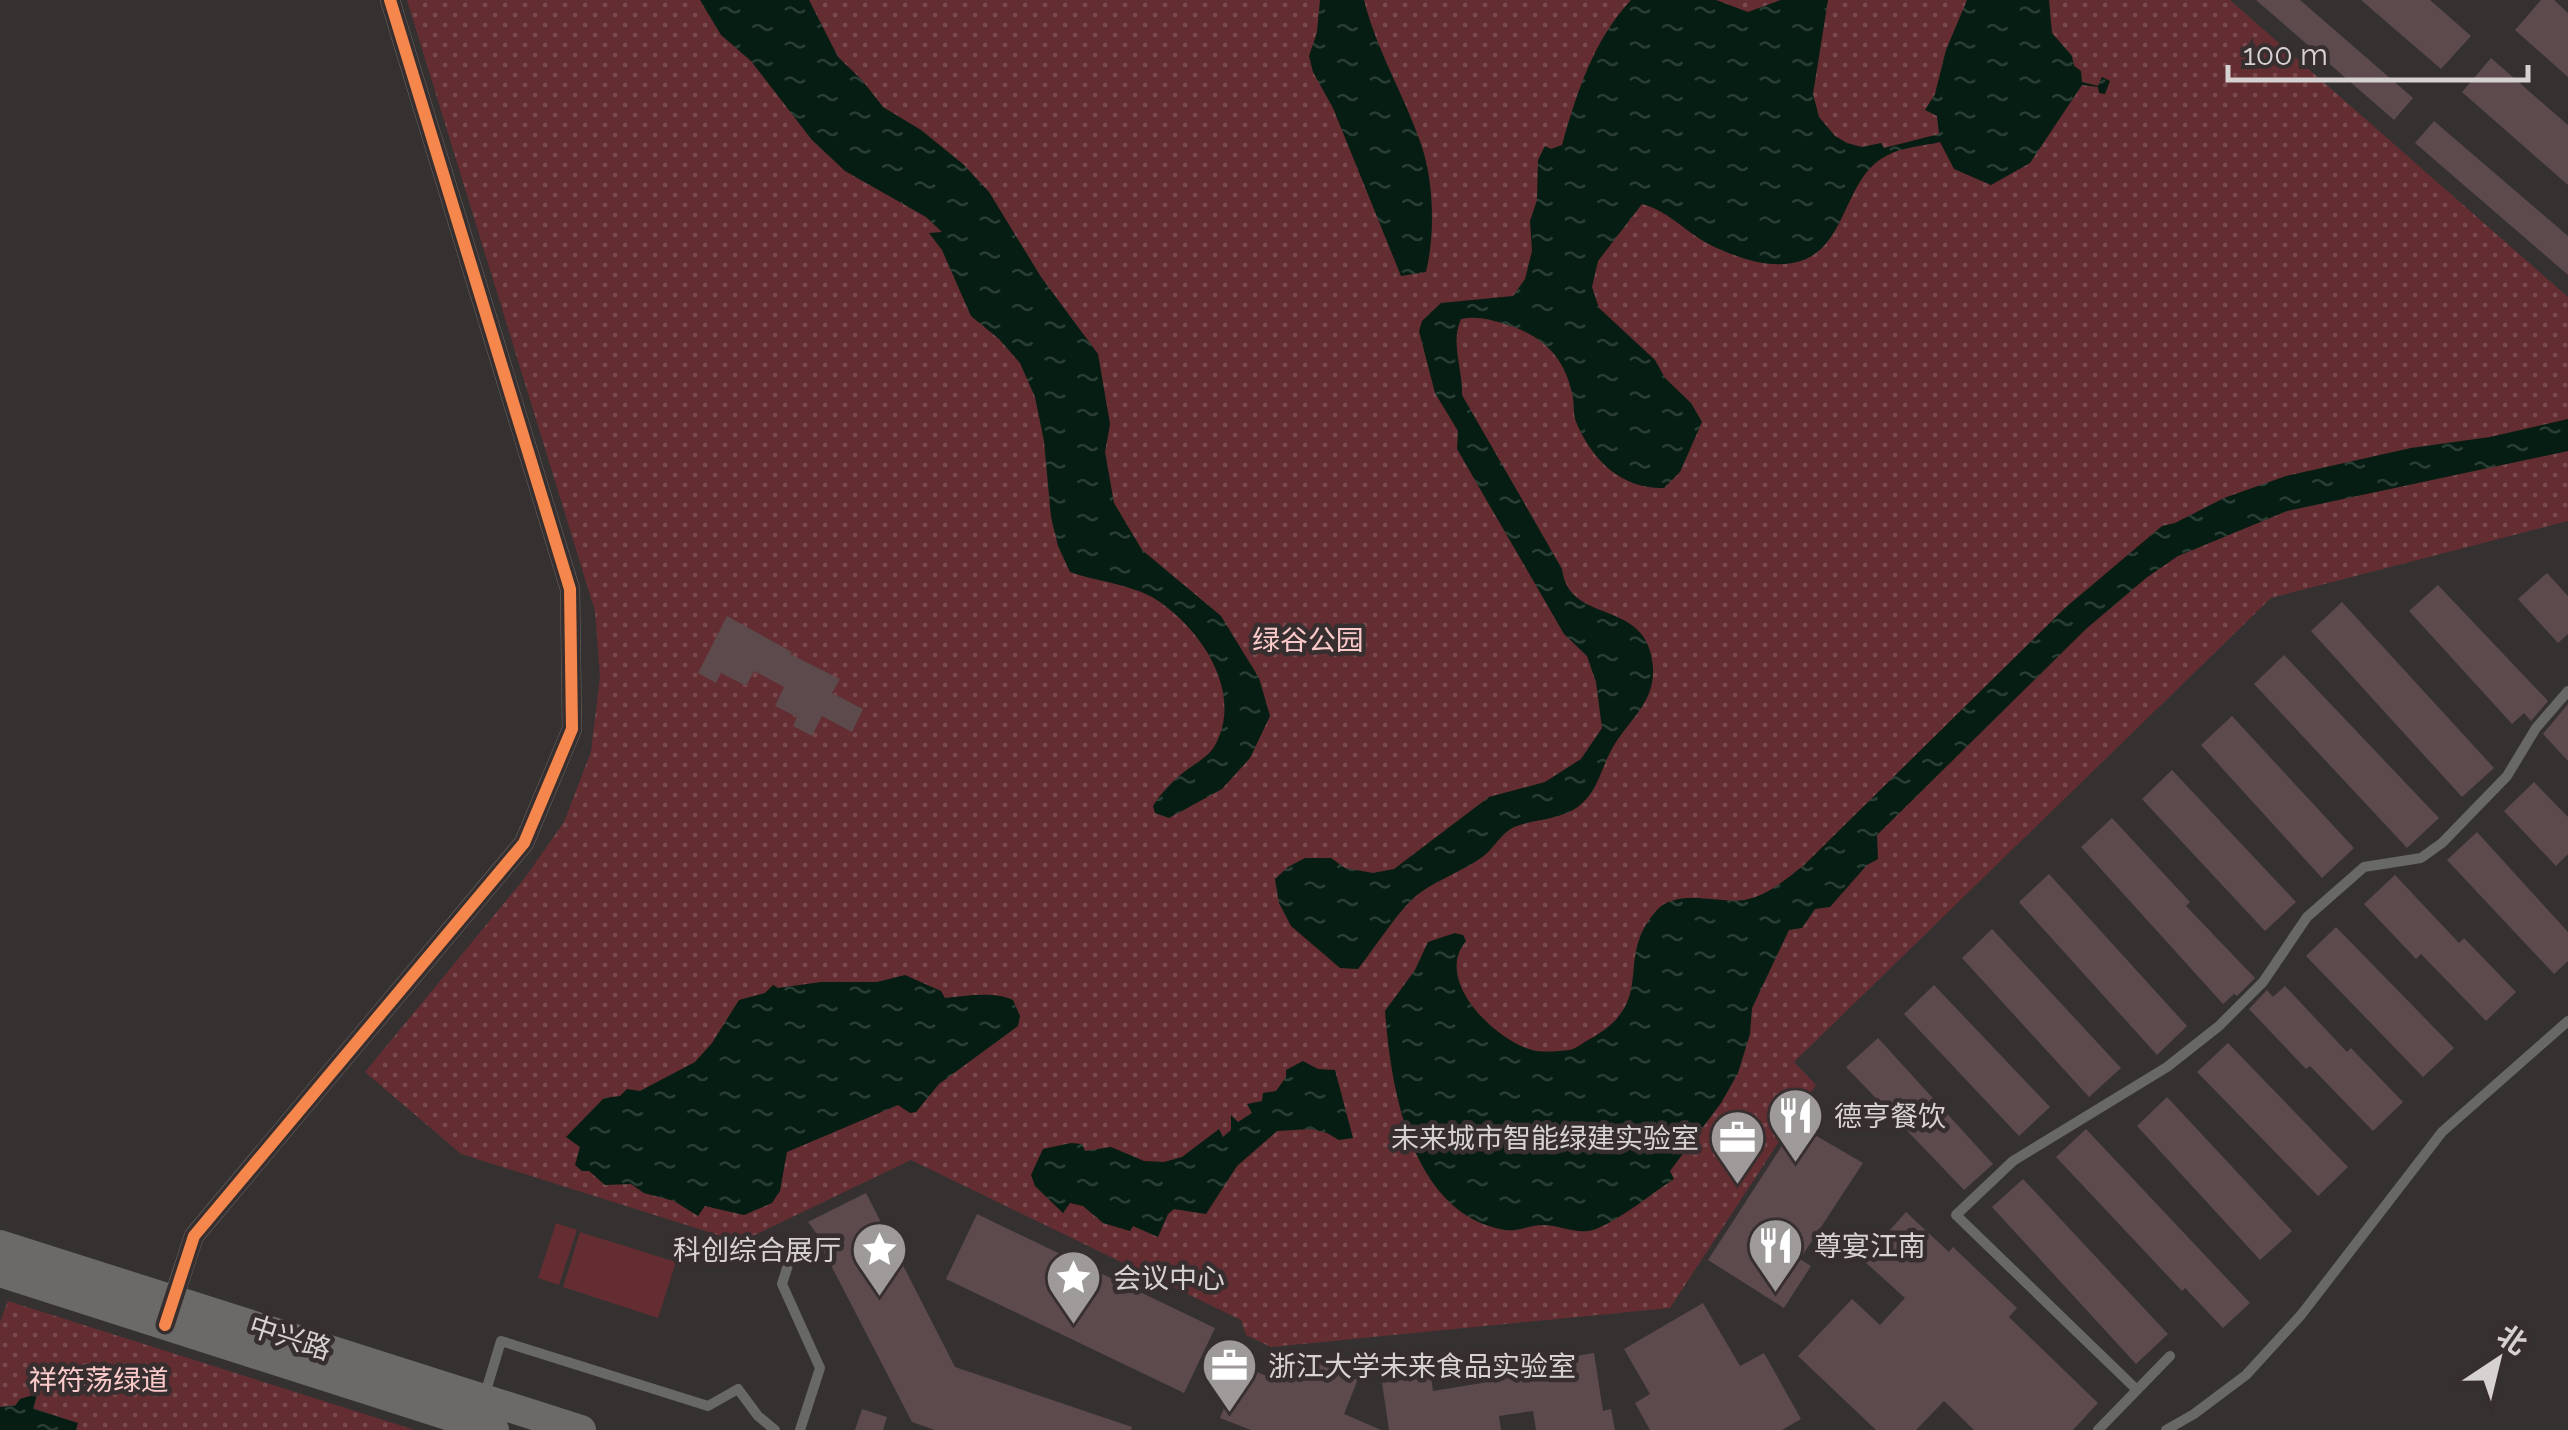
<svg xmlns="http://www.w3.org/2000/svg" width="2568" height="1430" viewBox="0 0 2568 1430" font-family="Raleway,'Noto Sans SC',sans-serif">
<defs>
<pattern id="green-dots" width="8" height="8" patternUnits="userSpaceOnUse" patternTransform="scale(2.5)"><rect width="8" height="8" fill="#632d32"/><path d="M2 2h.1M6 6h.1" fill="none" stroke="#794b4f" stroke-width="1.8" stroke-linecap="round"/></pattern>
<pattern id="water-ripples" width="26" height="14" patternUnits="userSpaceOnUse" patternTransform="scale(2.5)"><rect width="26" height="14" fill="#051d12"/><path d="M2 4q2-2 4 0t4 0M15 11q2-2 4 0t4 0" fill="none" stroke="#293d34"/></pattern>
</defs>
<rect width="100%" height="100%" fill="#353131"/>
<path fill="url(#green-dots)" d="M 407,0 L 2230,0 L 2568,297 L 2568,521 L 2271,598 L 1794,1062 L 1816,1085 L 1670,1308 L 1271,1347 L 1246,1335 L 1241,1320 L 911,1160 L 740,1242 L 461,1154 L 365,1072 L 524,879 L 564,822 L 591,752 L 600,676 L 595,611 Z
M 8,1301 L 415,1430 L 76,1430 L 77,1423 L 33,1408 L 37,1396 L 15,1405 L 0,1407 L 0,1322 Z"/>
<path fill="#632d32" d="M 556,1223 L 577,1230 L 559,1285 L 538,1278 Z
M 580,1232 L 676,1262 L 658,1318 L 563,1287 Z"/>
<path fill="url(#water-ripples)" d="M 700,0 L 809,0 L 838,57 L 862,80 L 883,107 L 921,130 L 964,165 L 989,192 L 1041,277 L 1098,354 L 1110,424 L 1105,452 L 1114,503 L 1142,550 L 1221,616 L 1259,678 L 1270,716 L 1250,758 L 1222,789 L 1169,818 L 1155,813 L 1153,806 C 1161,793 1172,782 1184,772 C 1194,764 1207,758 1214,747 C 1246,693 1199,625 1152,597 C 1128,584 1096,581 1070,572 L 1058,546 L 1051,517 L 1044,441 L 1035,397 L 1020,363 L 999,339 L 971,316 L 942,250 L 929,233 L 942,232 L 926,217 L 845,171 L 812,140 L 751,61 L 721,35 Z
M 1320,0 L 1364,0 C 1377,52 1405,96 1422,147 C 1434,184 1435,234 1426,272 L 1401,276 L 1333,108 L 1313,72 L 1309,56 L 1317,32 Z
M 1631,0 L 1716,0 L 1748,12 L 1781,0 L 1828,0 L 1813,94 L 1819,117 L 1835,136 L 1847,143 L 1862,147 L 1881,143 L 1884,148 L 1939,134 L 1937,116 L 1925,110 L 1935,94 L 1946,50 L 1967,0 L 2049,0 L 2052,33 L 2072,56 L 2074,66 L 2081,71 L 2082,82 L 2098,86 L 2102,77 L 2110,81 L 2105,94 L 2099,93 L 2098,87 L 2082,85 L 2030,163 L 1991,185 L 1954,169 L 1940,142 C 1924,146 1902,147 1888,155 C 1833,181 1854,280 1757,262 C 1740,258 1714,248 1700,239 C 1680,226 1665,210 1642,204 L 1598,261 L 1592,287 L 1599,308 L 1655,360 L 1665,378 L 1691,403 L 1702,422 L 1680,472 L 1664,488 C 1622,489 1593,461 1577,424 C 1572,414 1575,403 1572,393 C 1565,360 1546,339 1514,327 C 1496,321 1480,315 1461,319 C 1450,343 1463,369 1462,395 L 1562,569 C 1569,627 1648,596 1653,667 C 1655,703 1629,719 1613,747 C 1601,767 1599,790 1579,806 C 1561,820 1534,819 1514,827 C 1501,833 1493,850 1481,858 C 1462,871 1440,879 1421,892 C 1399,908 1375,948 1358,969 L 1340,968 L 1291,926 L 1279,903 L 1275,879 L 1288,867 L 1305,858 L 1331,858 L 1345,868 L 1373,873 L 1394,869 L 1489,797 L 1545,782 L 1581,759 L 1602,728 L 1596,682 L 1587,656 L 1564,634 L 1457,449 L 1458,431 L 1435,393 L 1419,331 L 1422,321 L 1441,303 L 1513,296 L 1525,279 L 1532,251 L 1530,221 L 1537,200 L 1538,160 L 1545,146 L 1551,149 L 1562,145 C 1577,92 1593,41 1631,0 Z
M 2568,419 L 2568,451 L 2287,511 L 2178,556 L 2146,578 L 2086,629 L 1877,835 L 1878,859 L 1867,865 L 1830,907 L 1815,909 L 1802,928 L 1789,930 L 1752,1008 L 1750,1034 L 1738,1073 L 1721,1103 L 1670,1171 L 1674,1179 C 1649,1195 1623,1218 1596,1229 C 1578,1236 1561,1225 1543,1225 C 1530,1225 1517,1232 1505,1230 C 1411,1214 1391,1089 1385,1011 L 1415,970 L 1428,942 L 1455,933 L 1463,935 L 1466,941 C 1433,980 1495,1040 1532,1050 C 1542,1053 1560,1051 1570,1050 C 1576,1049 1584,1042 1590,1039 C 1660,1000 1612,959 1657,910 C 1677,888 1720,904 1744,900 C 1766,897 1786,879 1803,866 L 2065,608 L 2162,526 L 2175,523 L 2224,498 L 2286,476 L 2411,448 L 2490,437 Z
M 905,975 L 941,991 L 945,998 C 966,996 993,991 1013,1000 L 1020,1016 L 1018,1026 L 939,1084 L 916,1112 L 910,1113 L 898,1105 L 787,1152 L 780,1191 L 772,1203 L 744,1215 L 705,1206 L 698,1216 L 674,1201 L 644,1193 L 631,1184 L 605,1185 L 589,1171 L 582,1171 L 575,1165 L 580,1147 L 566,1137 L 604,1098 L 620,1096 L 627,1089 L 640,1091 L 695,1062 L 712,1043 L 739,1000 L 765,993 L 773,985 L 778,988 L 821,982 L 877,982 Z
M 1303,1061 L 1318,1069 L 1335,1070 L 1353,1138 L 1339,1140 L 1327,1133 L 1311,1129 L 1277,1131 L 1237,1166 L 1206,1214 L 1174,1209 L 1168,1214 L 1158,1237 L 1133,1226 L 1130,1231 L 1103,1223 L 1083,1206 L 1070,1203 L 1063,1213 L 1035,1186 L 1031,1175 L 1043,1149 L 1071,1143 L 1082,1144 L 1085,1151 L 1111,1147 L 1144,1161 L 1164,1162 L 1182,1157 L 1219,1129 L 1223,1137 L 1231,1130 L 1231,1115 L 1238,1122 L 1252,1113 L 1247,1104 L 1262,1101 L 1263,1093 L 1276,1091 L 1286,1077 L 1286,1070 Z
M 37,1394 L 33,1409 L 78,1423 L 76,1430 L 0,1430 L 0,1407 L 15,1406 L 20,1399 Z"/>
<path fill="#5d4a4c" d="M 2256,0 L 2300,0 L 2413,98 L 2394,120 Z
M 2361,0 L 2430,0 L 2471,36 L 2441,69 Z
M 2541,0 L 2554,0 L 2568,13 L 2568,77 L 2515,30 Z
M 2491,58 L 2568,125 L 2568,185 L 2462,92 Z
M 2434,121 L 2568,236 L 2568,275 L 2415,143 Z
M 2547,573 L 2568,596 L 2568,634 L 2558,643 L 2518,599 Z
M 2438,585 L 2548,701 L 2531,721 L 2524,713 L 2512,724 L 2409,611 Z
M 2342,602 L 2494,768 L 2462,797 L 2311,631 Z
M 727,616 L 792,652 L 790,654 L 840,679 L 832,693 L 863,709 L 852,732 L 822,716 L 812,736 L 793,726 L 797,717 L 775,706 L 784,687 L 754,671 L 746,686 L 721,673 L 716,683 L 698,673 Z
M 2284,655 L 2439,818 L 2407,848 L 2254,684 Z
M 2568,704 L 2568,761 L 2543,734 Z
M 2232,716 L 2354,848 L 2322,878 L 2201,745 Z
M 2172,770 L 2296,902 L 2265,931 L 2142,799 Z
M 2534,782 L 2568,817 L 2568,854 L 2556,866 L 2504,811 Z
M 2112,818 L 2190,902 L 2186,906 L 2255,978 L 2237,996 L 2234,994 L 2223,1004 L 2081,847 Z
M 2477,832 L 2568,932 L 2568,961 L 2554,974 L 2447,860 Z
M 2049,874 L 2187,1026 L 2157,1055 L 2019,902 Z
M 2395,875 L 2459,943 L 2464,938 L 2516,992 L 2486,1021 L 2421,954 L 2416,959 L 2364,904 Z
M 2336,927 L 2454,1048 L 2423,1077 L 2306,956 Z
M 1992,929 L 2121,1068 L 2089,1097 L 1962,958 Z
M 1934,985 L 2050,1107 L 2019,1136 L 1904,1014 Z
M 2285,986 L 2347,1052 L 2351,1048 L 2403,1102 L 2373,1131 L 2310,1066 L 2306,1069 L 2249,1009 L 2267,990 L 2273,997 Z
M 1878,1038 L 1993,1164 L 1964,1190 L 1846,1067 Z
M 2228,1043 L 2348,1167 L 2318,1196 L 2197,1072 Z
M 2167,1097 L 2292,1231 L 2260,1260 L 2137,1126 Z
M 1796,1124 L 1863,1163 L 1800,1259 L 1811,1266 L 1784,1308 L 1708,1260 Z
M 2086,1129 L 2250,1303 L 2223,1328 L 2185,1288 L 2182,1291 L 2056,1157 Z
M 2023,1179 L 2168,1334 L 2136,1364 L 1992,1207 Z
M 866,1193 L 955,1367 L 1132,1427 L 1131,1430 L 935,1430 L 912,1422 L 821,1246 L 820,1238 L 808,1222 Z
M 1906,1212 L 1949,1252 L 1953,1247 L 2017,1308 L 2009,1317 L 2098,1403 L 2073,1430 L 1974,1430 L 1944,1401 L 1916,1430 L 1876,1430 L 1798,1356 L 1852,1299 L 1880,1325 L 1905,1298 L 1863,1260 Z
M 977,1214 L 1215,1328 L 1184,1393 L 946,1279 Z
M 1703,1303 L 1740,1366 L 1764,1353 L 1801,1419 L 1782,1430 L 1650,1430 L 1635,1403 L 1650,1394 L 1624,1349 Z
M 1280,1349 L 1358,1379 L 1344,1414 L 1381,1430 L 1251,1430 L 1220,1418 L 1241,1365 L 1269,1377 Z
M 1594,1353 L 1603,1411 L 1611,1409 L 1615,1430 L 1536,1430 L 1533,1411 L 1499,1416 L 1501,1430 L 1389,1430 L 1382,1383 L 1431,1376 L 1433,1391 L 1494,1381 L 1492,1369 Z
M 862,1409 L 887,1417 L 883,1430 L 855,1430 Z"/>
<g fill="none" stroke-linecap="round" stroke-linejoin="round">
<path stroke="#686867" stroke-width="10" d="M 2136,1389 L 1956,1215 L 2013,1161 L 2167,1067 L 2219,1026 L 2263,982 L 2307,917 L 2364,867 L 2421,858 L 2442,843 L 2507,776 L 2536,728 L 2568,691
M 485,1394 L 501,1341 L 708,1406 L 738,1389 L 758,1416 L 775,1430
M 800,1430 L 820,1368 L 782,1284 L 789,1262 L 813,1243
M 2098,1430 L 2170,1356
M 2166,1430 L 2194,1414 L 2246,1375 L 2301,1315 L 2442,1132 L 2568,1021"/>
<path stroke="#686867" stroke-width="20" d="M 170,1309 L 194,1236 L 524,843 L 572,729 L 570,589 L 390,0"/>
<path stroke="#6b6a69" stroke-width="30" d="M 0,1245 L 581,1430
M 0,1272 L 494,1430"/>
<defs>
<path id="cycleway" d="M 165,1325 L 194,1236 L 524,843 L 572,729 L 570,589 L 390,0"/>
</defs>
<use href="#cycleway" stroke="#372f2f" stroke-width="19"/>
<use href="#cycleway" stroke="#f5874c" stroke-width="12"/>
</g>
<defs>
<symbol id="restaurant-pin" viewBox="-11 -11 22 30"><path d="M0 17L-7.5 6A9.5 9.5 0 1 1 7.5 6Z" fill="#9e9a9a" stroke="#372f2f"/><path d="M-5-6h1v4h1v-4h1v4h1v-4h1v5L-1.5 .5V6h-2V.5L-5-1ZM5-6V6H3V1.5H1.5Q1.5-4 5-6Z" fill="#fff"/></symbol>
<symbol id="office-pin" viewBox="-11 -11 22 30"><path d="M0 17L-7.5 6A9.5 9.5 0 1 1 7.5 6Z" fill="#9e9a9a" stroke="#372f2f"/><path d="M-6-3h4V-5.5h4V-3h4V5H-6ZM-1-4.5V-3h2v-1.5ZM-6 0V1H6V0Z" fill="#fff"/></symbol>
<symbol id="sight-pin" viewBox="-11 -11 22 30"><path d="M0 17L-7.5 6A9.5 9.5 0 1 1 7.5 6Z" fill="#9e9a9a" stroke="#372f2f"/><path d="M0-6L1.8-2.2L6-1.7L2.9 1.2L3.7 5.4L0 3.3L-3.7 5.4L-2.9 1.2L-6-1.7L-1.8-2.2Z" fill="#fff"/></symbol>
</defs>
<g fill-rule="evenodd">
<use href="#restaurant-pin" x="1764" y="1084" width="63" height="86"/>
<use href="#office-pin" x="1706" y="1106" width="63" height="86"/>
<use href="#restaurant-pin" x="1744" y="1214" width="63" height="86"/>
<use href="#sight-pin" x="848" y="1218" width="63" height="86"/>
<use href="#sight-pin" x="1042" y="1246" width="63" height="86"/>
<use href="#office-pin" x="1198" y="1334" width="63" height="86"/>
</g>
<g text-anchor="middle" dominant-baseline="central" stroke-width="9" stroke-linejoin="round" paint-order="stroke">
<g font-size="28" fill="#fbc9ca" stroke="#372f2f">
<text x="1308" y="640">绿谷公园</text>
<text x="99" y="1380">祥符荡绿道</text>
</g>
<g font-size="28" fill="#d7d2d2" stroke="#372f2f" text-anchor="start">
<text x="1834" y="1116">德亨餐饮</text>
<text x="1699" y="1138" text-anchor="end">未来城市智能绿建实验室</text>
<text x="1814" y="1246">尊宴江南</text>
<text x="841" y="1250" text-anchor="end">科创综合展厅</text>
<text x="1113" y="1278">会议中心</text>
<text x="1268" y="1366">浙江大学未来食品实验室</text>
</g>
<g font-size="28" fill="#d7d2d2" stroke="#372f2f">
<text transform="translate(290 1338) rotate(18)">中兴路</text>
</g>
</g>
<g transform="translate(2498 1360) rotate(35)" stroke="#372f2f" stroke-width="8" paint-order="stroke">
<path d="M0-8L18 38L0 25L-18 38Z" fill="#d7d2d2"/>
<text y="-15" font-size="28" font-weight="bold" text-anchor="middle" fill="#d7d2d2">北</text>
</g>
<path d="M2228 65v15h300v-15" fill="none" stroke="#d7d2d2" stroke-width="5"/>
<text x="2243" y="65" font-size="30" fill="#d7d2d2" stroke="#372f2f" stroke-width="8" paint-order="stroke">100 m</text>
</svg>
